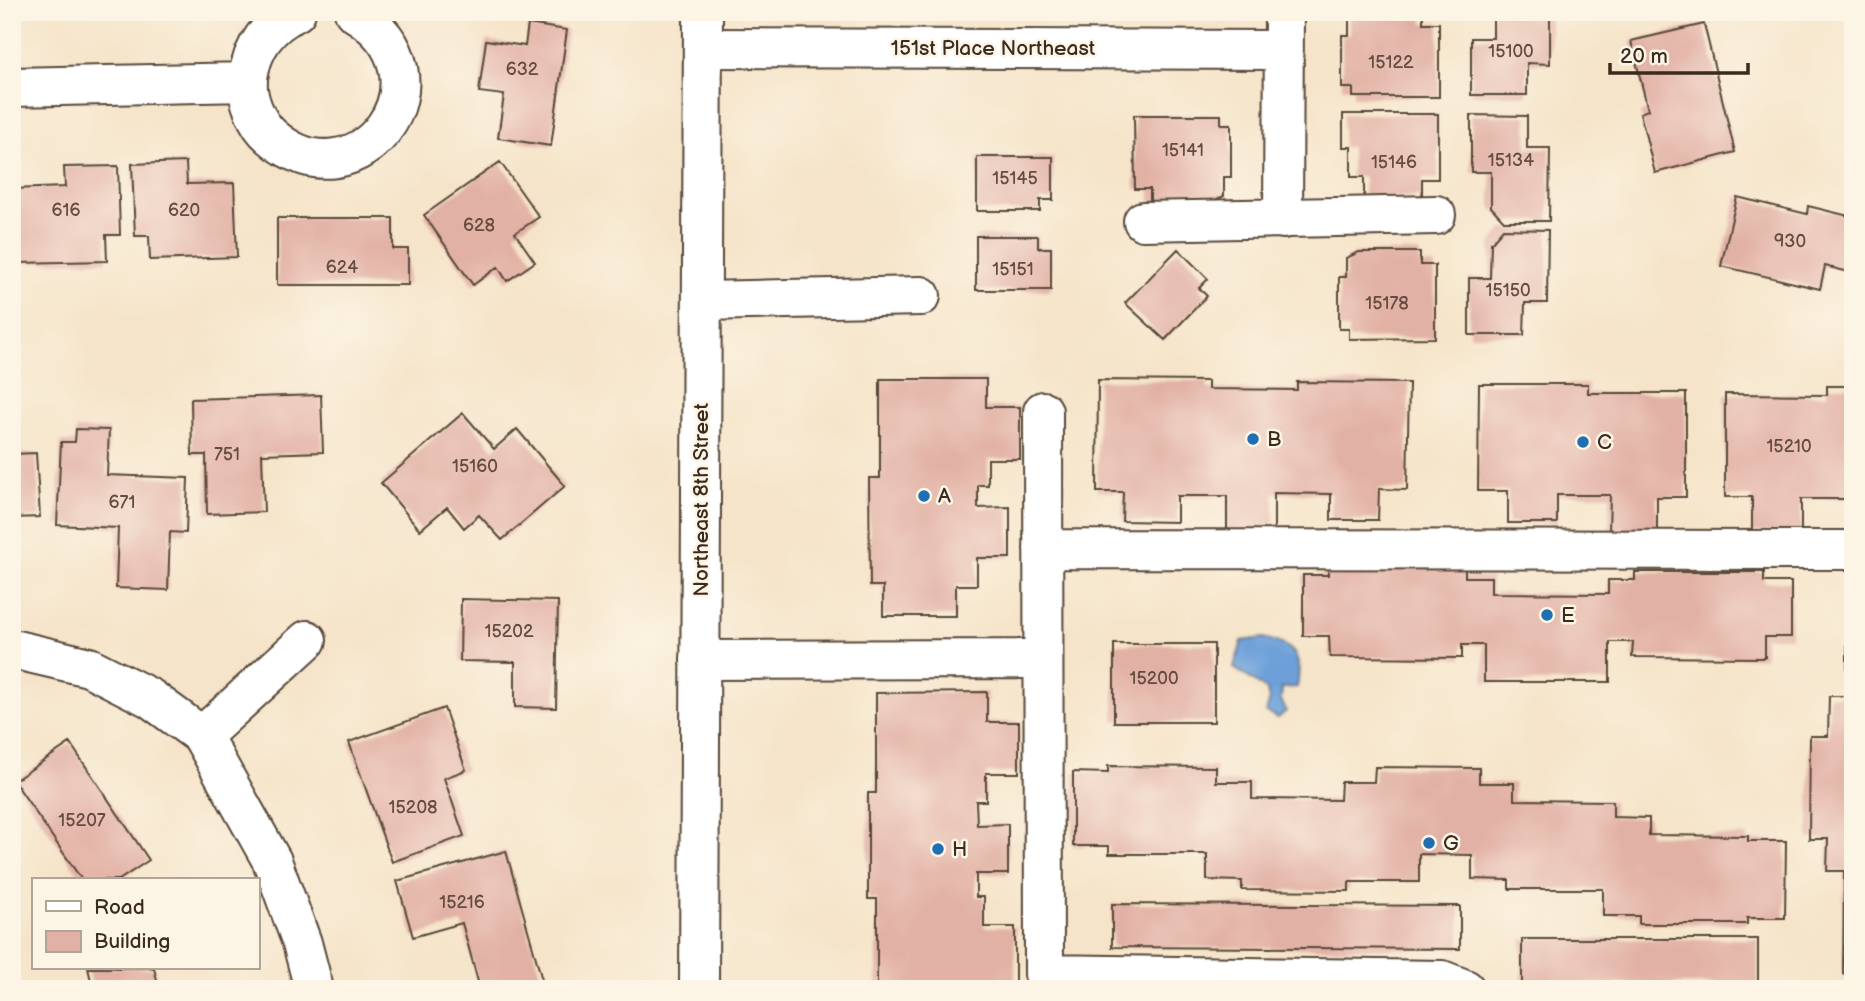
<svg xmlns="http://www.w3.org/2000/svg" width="1865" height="1001" viewBox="0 0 1865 1001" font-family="'Balsamiq Sans',sans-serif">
<rect width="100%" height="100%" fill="#fcf5e5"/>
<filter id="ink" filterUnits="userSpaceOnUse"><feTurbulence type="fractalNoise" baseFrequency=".0143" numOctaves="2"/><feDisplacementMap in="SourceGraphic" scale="14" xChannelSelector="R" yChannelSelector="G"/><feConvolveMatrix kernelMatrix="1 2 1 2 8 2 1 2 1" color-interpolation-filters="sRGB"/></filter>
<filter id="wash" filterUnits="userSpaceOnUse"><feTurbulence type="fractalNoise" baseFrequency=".00686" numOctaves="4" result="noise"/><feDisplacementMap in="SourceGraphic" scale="28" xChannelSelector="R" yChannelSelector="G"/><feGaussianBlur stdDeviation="1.57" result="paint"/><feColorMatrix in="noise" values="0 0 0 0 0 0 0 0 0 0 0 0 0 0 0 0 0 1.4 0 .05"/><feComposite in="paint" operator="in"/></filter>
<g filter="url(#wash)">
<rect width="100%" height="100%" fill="#f5e4c9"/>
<path fill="#6da0d9" stroke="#54657c" stroke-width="2" d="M 1263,638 C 1294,645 1303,655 1297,687 L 1282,688 L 1281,700 L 1286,711 L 1278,718 L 1266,712 L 1269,701 L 1267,690 L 1234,668 L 1242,641 Z"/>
<g id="blocks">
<path fill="#e2b1a5" d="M 1359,12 L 1423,12 L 1423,23 L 1439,23 L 1439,97 L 1353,97 L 1353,88 L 1342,88 L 1342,35 L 1349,35 L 1349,16 Z
M 1493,12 L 1550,12 L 1550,64 L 1527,63 L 1527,95 L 1471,95 L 1471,38 L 1493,38 Z
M 528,24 L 567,30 L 551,146 L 498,138 L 504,95 L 479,92 L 486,40 L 525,46 Z
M 1704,24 L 1735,152 L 1655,173 L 1640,113 L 1648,110 L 1631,41 Z
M 1343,114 L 1438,114 L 1438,179 L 1422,179 L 1422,197 L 1364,197 L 1364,177 L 1351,177 L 1351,147 L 1343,147 Z
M 1134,115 L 1221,115 L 1221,124 L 1231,124 L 1231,177 L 1224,177 L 1224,196 L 1210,202 L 1150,202 L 1150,189 L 1135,189 Z
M 1471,115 L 1527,116 L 1527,148 L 1550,148 L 1549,221 L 1504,221 L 1491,207 L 1491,172 L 1471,172 Z
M 977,157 L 1053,157 L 1053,200 L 1040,200 L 1040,211 L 977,211 Z
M 186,162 L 187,184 L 234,183 L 237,257 L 150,260 L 149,236 L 135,236 L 132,164 Z
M 500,162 L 539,217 L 515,233 L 535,262 L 507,281 L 498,267 L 473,285 L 424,215 Z
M 118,166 L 120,235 L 106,235 L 107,261 L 18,263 L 17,232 L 12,233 L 12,189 L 65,187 L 64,167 Z
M 1737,197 L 1807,214 L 1808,206 L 1853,217 L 1853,273 L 1825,266 L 1820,289 L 1721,266 Z
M 277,218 L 393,218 L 393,249 L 408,249 L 408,285 L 277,285 Z
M 1503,229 L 1548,230 L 1547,303 L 1525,303 L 1524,335 L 1469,335 L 1469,278 L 1490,278 L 1491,243 Z
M 976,236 L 1038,236 L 1038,248 L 1051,248 L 1051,290 L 976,290 Z
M 1178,249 L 1208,279 L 1199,288 L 1207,296 L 1165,340 L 1125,303 Z
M 1359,252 L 1420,252 L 1420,265 L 1435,265 L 1435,338 L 1349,339 L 1349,329 L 1339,329 L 1339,277 L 1346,277 L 1346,258 Z
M 880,379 L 986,379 L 986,407 L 1020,407 L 1020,459 L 988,459 L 988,485 L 978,485 L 978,508 L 1010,507 L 1010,558 L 977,558 L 977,585 L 956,585 L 956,616 L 883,616 L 883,586 L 870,586 L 869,478 L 880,478 Z
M 1098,380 L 1208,381 L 1208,389 L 1297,390 L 1297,382 L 1409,383 L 1407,490 L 1379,489 L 1378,520 L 1331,520 L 1331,494 L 1274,493 L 1274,531 L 1227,530 L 1227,496 L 1177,496 L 1177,522 L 1122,521 L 1123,492 L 1097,492 Z
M 1479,384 L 1588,384 L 1588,393 L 1686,393 L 1686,497 L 1657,497 L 1657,532 L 1609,532 L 1610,495 L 1557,495 L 1557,523 L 1508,523 L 1508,491 L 1478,491 Z
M 1827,386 L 1853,386 L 1853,499 L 1801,499 L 1801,532 L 1752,532 L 1752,497 L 1725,497 L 1725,394 L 1827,395 Z
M 321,395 L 323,452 L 262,454 L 264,512 L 207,514 L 206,455 L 192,455 L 191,399 Z
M 463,413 L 494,449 L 517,429 L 565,486 L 502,540 L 479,515 L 464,528 L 447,507 L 420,530 L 381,483 Z
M 76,429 L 109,430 L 107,475 L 188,478 L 186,533 L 170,532 L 168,590 L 116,588 L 118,528 L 57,525 L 61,442 L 75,442 Z
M 36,453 L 40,517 L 12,518 L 12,454 Z
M 1328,566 L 1465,567 L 1465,577 L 1491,577 L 1491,593 L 1608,594 L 1608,580 L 1635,580 L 1635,572 L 1764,572 L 1764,582 L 1791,582 L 1791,637 L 1765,637 L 1765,658 L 1632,657 L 1633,642 L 1610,642 L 1610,682 L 1484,682 L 1484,645 L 1462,645 L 1462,658 L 1330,657 L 1329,636 L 1303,636 L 1303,575 L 1328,575 Z
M 461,599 L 558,601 L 556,708 L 515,707 L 515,662 L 460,661 Z
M 1847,602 L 1853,602 L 1853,974 L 1843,974 L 1844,871 L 1827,871 L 1828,839 L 1809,839 L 1810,736 L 1828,736 L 1829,696 L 1847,696 Z
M 1114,644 L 1214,644 L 1214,722 L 1114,722 Z
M 987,692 L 987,722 L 1019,722 L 1019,773 L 986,773 L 986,801 L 976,801 L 977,825 L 1008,824 L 1008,874 L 976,874 L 976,897 L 984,897 L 984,927 L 1015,927 L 1015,984 L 989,984 L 989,989 L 877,989 L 877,899 L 868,899 L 868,793 L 876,793 L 876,693 Z
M 444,708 L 466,770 L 444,778 L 464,836 L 392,862 L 349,742 Z
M 70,743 L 149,860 L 119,880 L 82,880 L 14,781 Z
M 1108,766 L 1216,767 L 1216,782 L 1252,782 L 1252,799 L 1340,800 L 1341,782 L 1374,782 L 1375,767 L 1479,768 L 1479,783 L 1514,783 L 1514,800 L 1613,801 L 1613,817 L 1649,818 L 1649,835 L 1748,836 L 1748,841 L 1786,841 L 1785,918 L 1747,918 L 1747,924 L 1639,924 L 1639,916 L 1603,916 L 1603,889 L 1509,889 L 1509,880 L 1472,879 L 1472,855 L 1419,854 L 1419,882 L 1349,882 L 1349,891 L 1242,890 L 1242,881 L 1207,880 L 1207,854 L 1109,854 L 1109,846 L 1073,846 L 1073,772 L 1108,773 Z
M 506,851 L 542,980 L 510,989 L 480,989 L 462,923 L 413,937 L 397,881 Z
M 1112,904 L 1460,906 L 1460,949 L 1112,947 Z
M 1522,939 L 1758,939 L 1758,984 L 1522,984 Z
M 88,968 L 154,968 L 159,989 L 93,989 Z"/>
</g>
</g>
<g filter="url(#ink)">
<use href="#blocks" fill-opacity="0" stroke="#574638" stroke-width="2"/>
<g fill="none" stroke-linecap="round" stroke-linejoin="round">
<defs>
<path id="minor" d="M 296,12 C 268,25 252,48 248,78 C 246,97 256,123 271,136 C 357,213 461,76 354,12
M 703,48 L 1283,50
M 12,87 L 248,82
M 1283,219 L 1284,12
M 1143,221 L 1436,215
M 703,301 L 921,296
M 1043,411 L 1044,974 L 1442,980 L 1465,989
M 1043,549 L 1853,550
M 307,640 L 202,736 L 272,861 L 302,943 L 314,989
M 12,649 L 89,667 L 150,698 L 202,736
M 700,660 L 1043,659"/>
<path id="major" d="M 699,989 L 703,12"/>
</defs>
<use href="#minor" stroke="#574638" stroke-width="42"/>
<use href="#major" stroke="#574638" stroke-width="42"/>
<use href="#minor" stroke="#fff" stroke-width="38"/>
<use href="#major" stroke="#fff" stroke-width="38"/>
</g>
</g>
<g fill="#1f6fb2" stroke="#fcf5e5" stroke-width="2.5">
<circle cx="1253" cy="439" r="7"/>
<circle cx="1583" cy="442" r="7"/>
<circle cx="924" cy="496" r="7"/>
<circle cx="1547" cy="615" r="7"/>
<circle cx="1429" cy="843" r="7"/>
<circle cx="938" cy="849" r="7"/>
</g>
<g text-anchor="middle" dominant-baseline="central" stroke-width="5" stroke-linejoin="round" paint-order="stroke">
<g font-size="18" fill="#654c40">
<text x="1511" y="51">15100</text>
<text x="1391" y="62">15122</text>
<text x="522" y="69">632</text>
<text x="1183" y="150">15141</text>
<text x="1511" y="160">15134</text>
<text x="1394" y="162">15146</text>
<text x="1015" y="178">15145</text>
<text x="66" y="210">616</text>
<text x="184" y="210">620</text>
<text x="479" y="225">628</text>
<text x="1790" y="241">930</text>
<text x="342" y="267">624</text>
<text x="1013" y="269">15151</text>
<text x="1508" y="290">15150</text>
<text x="1387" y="303">15178</text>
<text x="1789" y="446">15210</text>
<text x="227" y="454">751</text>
<text x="475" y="466">15160</text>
<text x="122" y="502">671</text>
<text x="509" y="631">15202</text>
<text x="1154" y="678">15200</text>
<text x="413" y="807">15208</text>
<text x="82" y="820">15207</text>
<text x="462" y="902">15216</text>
</g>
<g font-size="21" fill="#3b2a1e" stroke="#fcf5e5">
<text x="993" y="48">151st Place Northeast</text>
<text transform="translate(701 500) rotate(-90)">Northeast 8th Street</text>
</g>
<g font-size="21" fill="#3b2a1e" stroke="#fcf5e5" text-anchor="start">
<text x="1267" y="439">B</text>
<text x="1597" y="442">C</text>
<text x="938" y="496">A</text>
<text x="1561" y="615">E</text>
<text x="1443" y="843">G</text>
<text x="952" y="849">H</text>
</g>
</g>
<rect width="1865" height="1001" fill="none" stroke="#fcf5e5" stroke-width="42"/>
<rect x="32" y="878" width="228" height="91" fill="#fcf5e5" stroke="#afa495" stroke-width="2"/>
<rect x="46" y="901" width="35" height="10" fill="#ffffff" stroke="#afa495" stroke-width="2"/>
<text x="94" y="914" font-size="21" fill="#3b2a1e">Road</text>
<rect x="46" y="931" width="35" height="21" fill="#e2b1a5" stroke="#afa495" stroke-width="2"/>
<text x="94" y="948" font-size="21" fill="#3b2a1e">Building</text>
<path d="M1610 63v10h138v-10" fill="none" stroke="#3b2a1e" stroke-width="3.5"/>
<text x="1620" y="63" font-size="21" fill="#3b2a1e" stroke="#fcf5e5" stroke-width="5" paint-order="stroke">20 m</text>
</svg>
